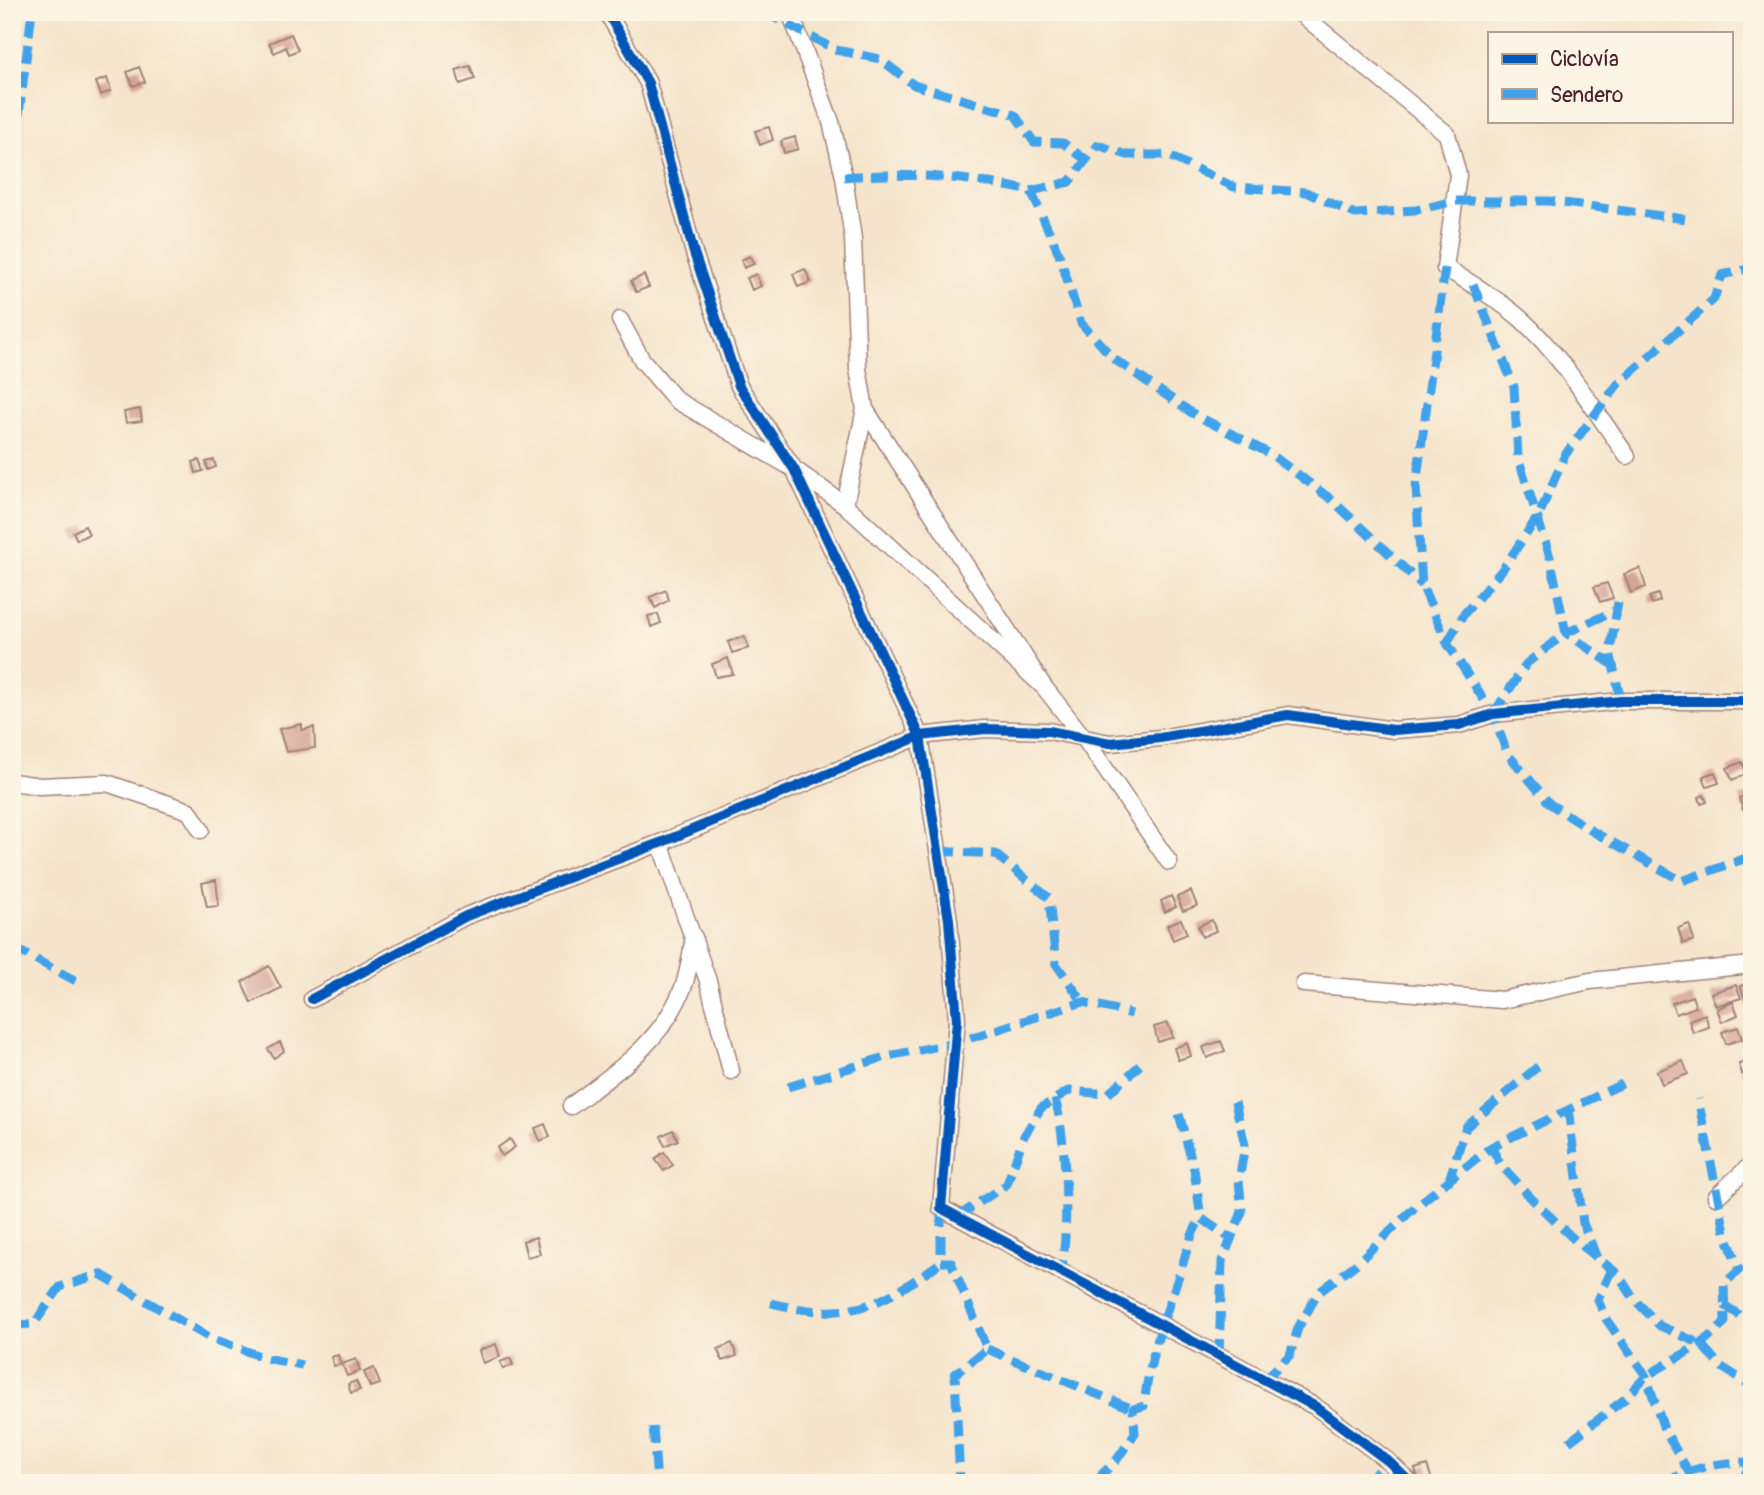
<svg xmlns="http://www.w3.org/2000/svg" width="1764" height="1495" viewBox="0 0 1764 1495" font-family="Pangolin,sans-serif">
<rect width="100%" height="100%" fill="#fcf5e5"/>
<filter id="ink" filterUnits="userSpaceOnUse"><feTurbulence type="fractalNoise" baseFrequency=".0143" numOctaves="2"/><feDisplacementMap in="SourceGraphic" scale="14" xChannelSelector="R" yChannelSelector="G"/><feConvolveMatrix kernelMatrix="1 2 1 2 8 2 1 2 1" color-interpolation-filters="sRGB"/></filter>
<filter id="wash" filterUnits="userSpaceOnUse"><feTurbulence type="fractalNoise" baseFrequency=".00686" numOctaves="4" result="noise"/><feDisplacementMap in="SourceGraphic" scale="28" xChannelSelector="R" yChannelSelector="G"/><feGaussianBlur stdDeviation="1.57" result="paint"/><feColorMatrix in="noise" values="0 0 0 0 0 0 0 0 0 0 0 0 0 0 0 0 0 1.4 0 .05"/><feComposite in="paint" operator="in"/></filter>
<g filter="url(#wash)">
<rect width="100%" height="100%" fill="#f5e4cb"/>
<g id="blocks">
<path fill="#d6a495" d="M 291,34 L 298,50 L 289,54 L 286,47 L 274,53 L 269,43 Z
M 470,66 L 475,79 L 460,84 L 456,70 Z
M 139,67 L 145,82 L 133,86 L 127,72 Z
M 107,78 L 111,91 L 101,95 L 96,82 Z
M 769,127 L 773,140 L 760,145 L 755,131 Z
M 795,137 L 798,149 L 784,153 L 781,141 Z
M 750,256 L 754,264 L 744,268 L 741,260 Z
M 805,269 L 811,282 L 798,287 L 793,274 Z
M 756,274 L 761,286 L 752,290 L 747,278 Z
M 644,275 L 649,287 L 636,292 L 631,281 Z
M 140,409 L 142,421 L 126,423 L 124,412 Z
M 199,460 L 203,471 L 196,473 L 193,462 Z
M 214,460 L 216,467 L 208,470 L 206,462 Z
M 85,526 L 89,534 L 77,540 L 73,532 Z
M 1640,568 L 1646,587 L 1631,593 L 1624,574 Z
M 1607,583 L 1613,598 L 1600,602 L 1594,587 Z
M 666,590 L 669,600 L 655,608 L 650,597 Z
M 1658,594 L 1660,601 L 1652,604 L 1649,597 Z
M 658,614 L 661,623 L 651,627 L 648,616 Z
M 744,636 L 749,648 L 732,653 L 728,642 Z
M 728,658 L 733,674 L 716,677 L 712,664 Z
M 302,724 L 302,730 L 314,727 L 315,748 L 286,752 L 279,729 Z
M 1742,762 L 1747,774 L 1732,780 L 1727,768 Z
M 1752,762 L 1752,780 L 1745,765 Z
M 1715,772 L 1719,783 L 1707,787 L 1703,776 Z
M 1752,793 L 1752,807 L 1743,810 L 1739,798 Z
M 1704,795 L 1707,802 L 1701,804 L 1699,797 Z
M 216,880 L 219,906 L 207,907 L 202,883 Z
M 1191,891 L 1197,906 L 1183,911 L 1177,897 Z
M 1171,896 L 1176,907 L 1165,912 L 1161,901 Z
M 1181,919 L 1187,934 L 1173,940 L 1167,925 Z
M 1212,920 L 1216,931 L 1202,937 L 1198,926 Z
M 1689,924 L 1694,940 L 1683,944 L 1678,928 Z
M 269,966 L 281,988 L 251,1003 L 242,982 Z
M 1752,983 L 1752,998 L 1745,1000 L 1740,986 Z
M 1736,985 L 1741,998 L 1716,1006 L 1711,993 Z
M 1692,996 L 1696,1007 L 1676,1014 L 1672,1003 Z
M 1733,1002 L 1738,1015 L 1722,1022 L 1717,1009 Z
M 1705,1014 L 1709,1027 L 1693,1033 L 1689,1020 Z
M 1168,1023 L 1173,1037 L 1158,1042 L 1154,1027 Z
M 1738,1027 L 1742,1039 L 1726,1044 L 1722,1032 Z
M 1221,1041 L 1225,1051 L 1207,1058 L 1203,1047 Z
M 280,1042 L 284,1051 L 274,1058 L 268,1049 Z
M 1187,1043 L 1191,1056 L 1178,1060 L 1174,1048 Z
M 1683,1061 L 1688,1074 L 1662,1084 L 1657,1071 Z
M 1747,1062 L 1749,1072 L 1742,1074 L 1739,1064 Z
M 1752,1081 L 1752,1098 L 1748,1099 L 1744,1083 Z
M 545,1124 L 550,1137 L 540,1141 L 535,1128 Z
M 673,1130 L 678,1140 L 665,1146 L 661,1136 Z
M 510,1139 L 515,1147 L 502,1156 L 497,1148 Z
M 664,1152 L 673,1165 L 664,1171 L 655,1159 Z
M 536,1237 L 540,1254 L 527,1257 L 523,1241 Z
M 732,1343 L 737,1356 L 722,1361 L 718,1349 Z
M 496,1344 L 500,1357 L 483,1363 L 479,1350 Z
M 338,1355 L 341,1364 L 334,1366 L 331,1357 Z
M 510,1358 L 513,1365 L 503,1369 L 500,1362 Z
M 356,1359 L 360,1371 L 347,1376 L 342,1364 Z
M 374,1368 L 380,1384 L 370,1387 L 364,1372 Z
M 356,1381 L 360,1390 L 351,1393 L 348,1384 Z
M 1427,1465 L 1432,1480 L 1420,1483 L 1415,1469 Z
M 1474,1476 L 1477,1483 L 1458,1483 Z"/>
</g>
</g>
<g filter="url(#ink)">
<use href="#blocks" fill-opacity="0" stroke="#a0827b" stroke-width="2"/>
<g fill="none" stroke-linecap="round" stroke-linejoin="round">
<defs>
<path id="minor" d="M 607,12 L 648,83 L 694,253 L 739,386 L 794,469 L 920,736 L 949,920 L 957,1020 L 941,1208 L 1316,1407 L 1388,1461 L 1411,1483
M 790,12 L 831,122 L 844,177 L 853,239 L 858,369 L 865,409 L 845,505
M 1299,12 L 1447,134 L 1458,175 L 1445,268 C 1471,283 1498,299 1521,319 C 1563,357 1594,410 1627,456
M 620,320 L 642,360 L 676,400 L 794,469 L 845,505 L 1044,687
M 865,409 L 1044,687 L 1084,738 L 1169,862
M 12,782 L 40,786 L 107,783 L 189,811 L 201,830
M 660,843 L 708,981 L 731,1071
M 1304,984 L 1502,1000 L 1590,981 L 1752,965
M 312,999 L 466,916 L 660,843 L 920,736 L 985,729 L 1049,731 L 1110,743 L 1160,738 L 1288,715 L 1394,730 L 1459,725 L 1493,714 L 1621,701 L 1752,701
M 571,1106 C 615,1073 664,1041 684,985 C 689,970 691,953 694,937
M 1716,1197 L 1752,1164"/>
</defs>
<use href="#minor" stroke="#a0827b" stroke-width="19"/>
<use href="#minor" stroke="#fff" stroke-width="16"/>
<path stroke="#40a2eb" stroke-width="9" stroke-dasharray="18 9" stroke-linecap="butt" d="M 764,12 L 836,50 L 880,59 L 914,85 L 1015,115 L 1034,142 L 1063,143 L 1085,159
M 12,169 L 32,12
M 844,177 C 907,172 969,177 1031,191 L 1059,254 L 1081,323 L 1114,359 L 1192,413 L 1272,455 L 1332,500 L 1422,585
M 1031,191 L 1069,182 L 1098,145 L 1127,155 L 1167,155 L 1234,187 L 1306,192 L 1355,214 L 1416,210 L 1455,201 L 1549,201 L 1685,219
M 1445,268 L 1416,486 L 1422,585 L 1447,643 L 1493,714 L 1507,753 L 1550,804 L 1592,831 L 1682,881 L 1752,856
M 1473,284 L 1514,387 L 1518,457 L 1550,557 L 1566,633 L 1613,665
M 1618,602 L 1610,652 L 1621,701
M 1447,643 L 1464,614 L 1502,570 L 1539,515 L 1565,455 L 1596,413 L 1618,384 L 1714,299 L 1722,275 L 1752,268
M 1493,714 L 1527,663 L 1566,633 L 1614,611
M 938,851 L 995,854 L 1049,898 L 1056,964 L 1083,1002
M 12,947 L 80,983
M 788,1087 L 888,1056 L 955,1043 L 1083,1002 L 1132,1014
M 1055,1099 C 1067,1138 1069,1232 1061,1272
M 1568,1108 L 1583,1223 L 1597,1258
M 1179,1114 L 1194,1169 L 1201,1218 L 1231,1239
M 1491,1147 L 1501,1165 L 1532,1199 L 1580,1245 L 1617,1273 L 1635,1300 L 1660,1326 L 1701,1344 L 1720,1366 L 1752,1386
M 1448,1183 L 1466,1127 L 1542,1063
M 941,1208 L 941,1262 L 951,1262 L 987,1349 L 955,1374 L 960,1483
M 957,1217 L 1007,1184 L 1024,1136 L 1041,1108 L 1068,1091 L 1108,1094 L 1140,1065
M 1612,1269 L 1598,1300 L 1606,1319 L 1646,1376 L 1664,1429 L 1695,1483
M 771,1303 C 849,1322 878,1308 941,1262
M 1724,1305 L 1752,1323
M 12,1325 L 34,1324 L 60,1287 L 100,1274 L 208,1337 L 265,1358 L 302,1365
M 987,1349 L 1133,1409
M 1219,1357 L 1222,1261 L 1242,1212 L 1239,1180 L 1245,1145 L 1234,1098
M 1264,1380 L 1290,1355 L 1298,1328 L 1318,1293 L 1356,1264 L 1415,1207 L 1491,1147 L 1626,1082
M 653,1427 L 657,1483
M 1569,1442 L 1626,1398 L 1646,1376 L 1701,1344 L 1725,1322 L 1724,1284 L 1739,1270 L 1725,1232 L 1698,1099
M 1102,1483 L 1102,1474 L 1116,1461 L 1135,1433 L 1133,1409 L 1144,1406 C 1149,1355 1167,1312 1183,1263 C 1188,1246 1191,1234 1201,1218
M 1365,1483 L 1388,1461
M 1663,1483 C 1692,1468 1717,1462 1750,1462
M 1742,1483 L 1752,1458"/>
<defs>
<path id="cycleway" d="M 607,12 L 648,83 L 694,253 L 739,386 L 794,469 L 920,736 L 949,920 L 957,1020 L 941,1208 L 1316,1407 L 1388,1461 L 1411,1483
M 312,999 L 466,916 L 660,843 L 920,736 L 985,729 L 1049,731 L 1110,743 L 1160,738 L 1288,715 L 1394,730 L 1459,725 L 1493,714 L 1621,701 L 1752,701"/>
</defs>
<use href="#cycleway" stroke="#fcf5e5" stroke-width="15"/>
<use href="#cycleway" stroke="#0057b8" stroke-width="10"/>
</g>
</g>
<rect width="1764" height="1495" fill="none" stroke="#fcf5e5" stroke-width="42"/>
<rect x="1488" y="32" width="245" height="91" fill="#fcf5e5" stroke="#b59f9b" stroke-width="2"/>
<rect x="1502" y="54" width="35" height="10" fill="#0057b8" stroke="#b59f9b" stroke-width="2"/>
<text x="1550" y="66" font-size="21" fill="#4a1f2b">Ciclovía</text>
<rect x="1502" y="89" width="35" height="10" fill="#40a2eb" stroke="#b59f9b" stroke-width="2"/>
<text x="1550" y="102" font-size="21" fill="#4a1f2b">Sendero</text>
</svg>
